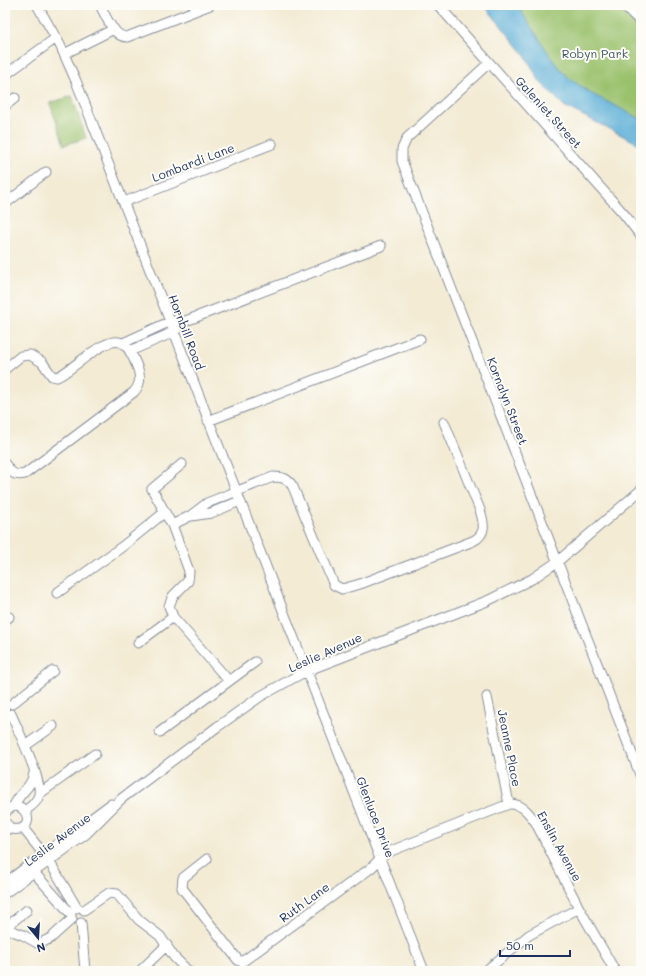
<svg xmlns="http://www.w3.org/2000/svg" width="646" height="976" viewBox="0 0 646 976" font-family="Mali,sans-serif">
<rect width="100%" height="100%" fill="#fdfcf7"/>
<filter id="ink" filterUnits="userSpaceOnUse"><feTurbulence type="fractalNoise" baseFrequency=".025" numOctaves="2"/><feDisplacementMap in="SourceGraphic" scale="8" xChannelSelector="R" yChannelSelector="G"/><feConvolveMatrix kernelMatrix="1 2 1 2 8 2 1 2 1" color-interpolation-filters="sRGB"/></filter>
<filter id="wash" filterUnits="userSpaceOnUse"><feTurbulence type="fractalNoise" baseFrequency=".012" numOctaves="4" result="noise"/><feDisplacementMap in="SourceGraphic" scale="16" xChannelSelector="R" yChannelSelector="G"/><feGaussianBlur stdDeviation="0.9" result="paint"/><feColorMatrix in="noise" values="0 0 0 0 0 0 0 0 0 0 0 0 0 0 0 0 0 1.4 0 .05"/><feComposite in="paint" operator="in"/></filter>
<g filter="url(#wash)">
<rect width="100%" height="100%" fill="#f3ebd4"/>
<path fill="#9ac16c" stroke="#5a7865" d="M 491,5 L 615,5 L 641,29 L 641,132 L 567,93 Z
M 72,96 L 86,138 L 64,145 L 50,103 Z"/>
<path fill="#5bafd7" stroke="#3b6f9a" d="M 484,5 L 517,5 L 555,63 L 569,78 L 592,94 L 641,119 L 641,145 L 564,106 L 540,82 L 525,55 Z"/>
</g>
<g filter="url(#ink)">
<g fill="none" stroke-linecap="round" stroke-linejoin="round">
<defs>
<path id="minor" d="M 37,5 L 60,45 L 76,81 L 424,971
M 100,5 C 106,16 113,37 127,37 L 210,5
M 438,5 L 623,213 L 641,236
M 623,5 L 641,22
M 64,54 L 114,29
M 489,63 L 407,138 L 402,149 L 402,161 L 641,777
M 5,75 L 56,38
M 5,106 L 15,98
M 124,202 L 272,144
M 5,204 L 46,172
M 123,343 L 171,321 L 183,322 L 196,317 L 381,246
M 130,351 L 174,332 L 178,328
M 5,369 L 21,356 L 30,355 L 42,362 L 52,376 L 57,377 C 71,372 106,334 122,343 C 130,347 135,362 138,369 C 141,379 140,385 134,392 L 25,474 C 15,477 10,472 5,464
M 208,421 L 420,339
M 182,464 L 152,489 L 172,525 L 189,571 L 188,581 L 173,596 L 169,606 L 173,617 L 229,681
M 191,516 L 211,513 L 240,501
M 172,525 L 190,516 L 207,503 L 273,477 C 282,477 288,478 293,487 L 334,585 L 342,589 L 360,584 L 473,541 C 487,534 484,523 480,510 L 444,422
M 57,593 L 123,546 L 165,512
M 5,620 L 9,617
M 138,643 L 173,617
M 487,697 L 509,804
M 12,704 L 53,671
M 11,714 C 18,730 42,780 39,794 C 38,802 31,806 25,811
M 160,732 L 255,662
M 25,746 L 53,726
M 39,794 L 95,754
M 14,806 C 20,791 31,789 34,773
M 5,813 C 23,790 42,834 11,829 L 5,822
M 23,828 L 49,861 L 77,908
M 207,859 L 183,878 L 182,888 L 238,960 L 242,962 L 371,868 L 386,853 L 509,804 C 522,803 529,813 536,823 L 579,908 L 615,971
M 30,868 L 71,914
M 5,883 L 111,804
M 5,893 L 86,834 L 121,799 L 217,727 L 261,696 L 306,671 L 487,601 L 532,579 L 557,562 L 641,490
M 84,910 L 109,893 L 117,894 L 139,920 L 160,936 L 174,957 L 188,971
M 81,923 L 85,971
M 6,927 L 27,910
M 5,928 L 23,935 L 39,944 L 51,938 L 72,919
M 488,969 L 529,935 L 579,908
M 140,971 L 167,945"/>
</defs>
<use href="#minor" stroke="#878d99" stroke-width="11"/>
<use href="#minor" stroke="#fff" stroke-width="9"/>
</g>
</g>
<g text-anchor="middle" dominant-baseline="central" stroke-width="4" stroke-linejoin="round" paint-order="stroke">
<g font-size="12" fill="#415b62" stroke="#fdfcf7">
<text x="595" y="53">Robyn Park</text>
</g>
<g font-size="12" fill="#1b2f5e" stroke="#fdfcf7">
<text transform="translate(549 112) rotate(48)">Galeniet Street</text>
<text transform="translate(193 162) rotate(-21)">Lombardi Lane</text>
<text transform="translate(187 332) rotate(69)">Hornbill Road</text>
<text transform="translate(508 401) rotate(69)">Kornalyn Street</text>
<text transform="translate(325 652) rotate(-24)">Leslie Avenue</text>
<text transform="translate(510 748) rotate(79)">Jeanne Place</text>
<text transform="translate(376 817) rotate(69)">Glenluce Drive</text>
<text transform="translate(57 839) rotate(-37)">Leslie Avenue</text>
<text transform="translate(560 846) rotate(61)">Enslin Avenue</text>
<text transform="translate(304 902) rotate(-36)">Ruth Lane</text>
</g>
</g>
<rect width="646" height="976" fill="none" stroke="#fdfcf7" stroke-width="20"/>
<g transform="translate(38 938) rotate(162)" stroke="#fdfcf7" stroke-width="3" paint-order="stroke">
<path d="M0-3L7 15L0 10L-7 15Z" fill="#1b2f5e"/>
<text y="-6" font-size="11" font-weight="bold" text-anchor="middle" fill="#1b2f5e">N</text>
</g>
<path d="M500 950v6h70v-6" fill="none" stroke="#1b2f5e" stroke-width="2"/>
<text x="506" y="950" font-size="12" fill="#1b2f5e" stroke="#fdfcf7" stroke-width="3" paint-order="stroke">50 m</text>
</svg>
